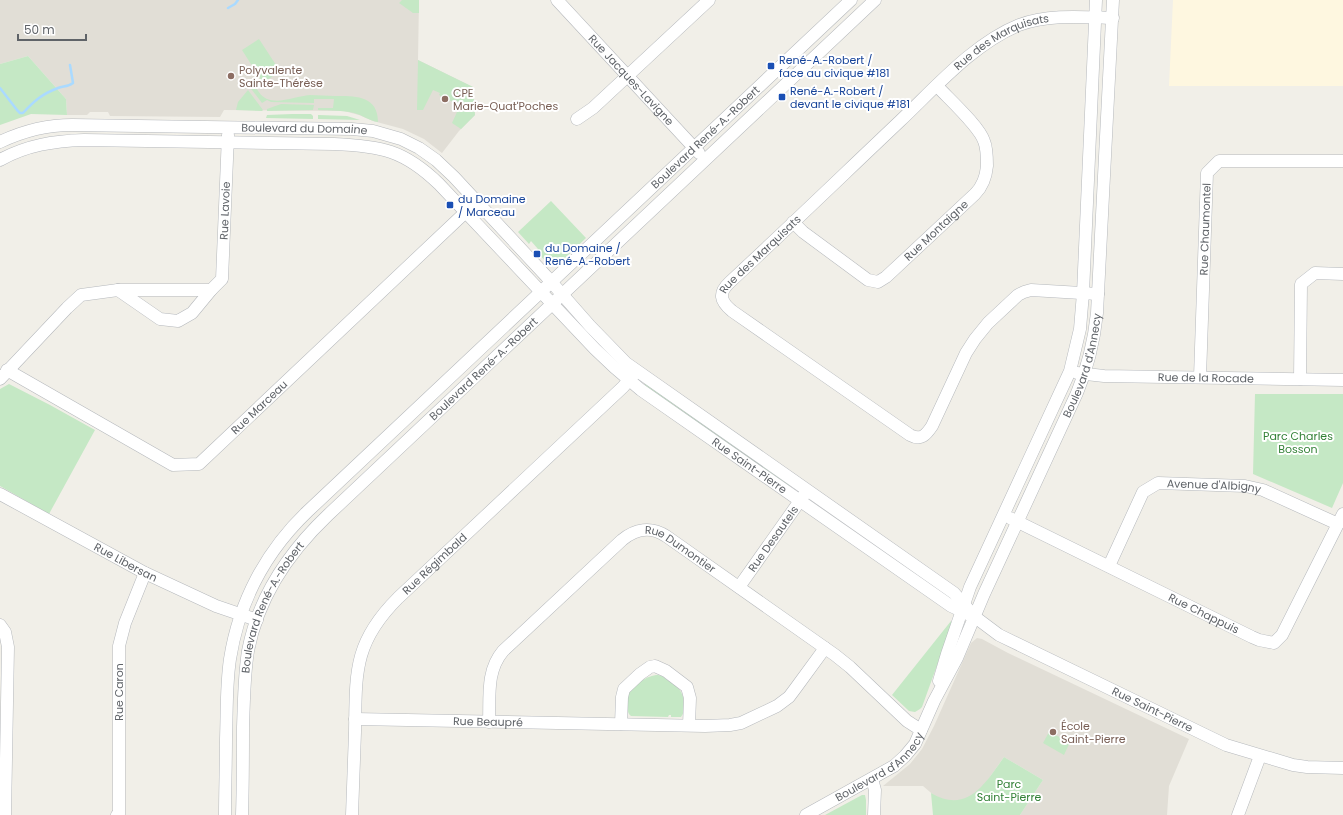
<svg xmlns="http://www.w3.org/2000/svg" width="1343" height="815" viewBox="0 0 1343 815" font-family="Poppins,sans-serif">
<rect width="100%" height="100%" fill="#f1efe8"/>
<path fill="#fef7e0" d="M 1173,0 L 1343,0 L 1343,86 L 1169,86 Z"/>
<path fill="#e1ded6" d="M 0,0 L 419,0 L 418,60 L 473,87 L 475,115 L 459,131 L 442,153 L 424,139 L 403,129 L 373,121 L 359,115 L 344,111 L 224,110 L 220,117 L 110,116 L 108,112 L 90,112 L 87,115 L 67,115 L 66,99 L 28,56 L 0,64 Z
M 977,638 L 982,639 L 1008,653 L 1189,739 L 1169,786 L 1167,815 L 1020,815 L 1043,780 L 1004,757 L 980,791 L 972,797 L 963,801 L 953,802 L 942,799 L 937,798 L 923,786 L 883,786 L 910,764 L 922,749 L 934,726 L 971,643 Z"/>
<path fill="#c5e8c5" d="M 402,0 L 419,0 L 419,13 L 413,13 L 399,3 Z
M 259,39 L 280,71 L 263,83 L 242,50 Z
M 28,56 L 66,99 L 67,115 L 31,114 L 0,125 L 0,64 Z
M 418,60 L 473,87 L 475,115 L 461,129 L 452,123 L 461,103 L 454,100 L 453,102 L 439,95 L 440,93 L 433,90 L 423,110 L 417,110 Z
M 253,83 C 257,89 260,96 267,99 C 280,104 297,96 310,95 C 318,95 326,96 335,96 C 354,96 378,95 378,122 C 370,121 362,115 354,113 C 342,110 330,111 318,110 L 318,108 L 333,108 L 334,99 L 314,99 L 314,103 L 271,102 L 267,100 L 262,103 L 249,86 Z
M 248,90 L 263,110 L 262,111 L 236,110 L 238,102 Z
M 281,104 L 314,105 L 313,110 L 267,111 L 267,109 Z
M 292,114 L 311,114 L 313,116 L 313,119 L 266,118 L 267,115 Z
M 318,115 L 347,116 L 360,120 L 318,119 Z
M 551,201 L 586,238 L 561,262 L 553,265 L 548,264 L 536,251 L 538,249 L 531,241 L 529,244 L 518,232 Z
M 647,381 L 792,484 L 789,488 L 644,386 Z
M 9,384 L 50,405 L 95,430 L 49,514 L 0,486 L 0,389 Z
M 1255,394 L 1343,394 L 1343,483 L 1332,508 L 1253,474 Z
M 951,621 L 952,624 L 922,707 L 920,709 L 915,712 L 909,711 L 892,695 Z
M 658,675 L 662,676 C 675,686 684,688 684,705 C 684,710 684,713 681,717 L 671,717 L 671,715 L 669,715 L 668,717 L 631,716 C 627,713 628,710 628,705 C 628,702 627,698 628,695 C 632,685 648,675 658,675 Z
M 1049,732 L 1070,742 L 1064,755 L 1043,743 Z
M 1004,757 L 1043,780 L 1020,815 L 933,815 L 931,793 C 968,815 986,782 1004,757 Z
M 862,795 L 865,795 L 866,800 L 866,815 L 825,815 Z"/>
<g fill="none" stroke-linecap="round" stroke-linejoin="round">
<path stroke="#aadaff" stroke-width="2.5" d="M 228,8 L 235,4 L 238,0
M 0,88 L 17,110 L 20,113 L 23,113 C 34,101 42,94 58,88 C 63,86 68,87 73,83 L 70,65"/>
<defs>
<g id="minor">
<path id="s1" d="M 557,0 L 699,153"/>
<path d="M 577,119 L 593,108 L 709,0"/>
<path id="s2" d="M 0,142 C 23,131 47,125 72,125 L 352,129 L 373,131 L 401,139 L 419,148 L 436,160 L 454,177 L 546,276 L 590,326 L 626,363 L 954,593 L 975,617 L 999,635 L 1226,745 L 1293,765 L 1307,767 L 1343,768"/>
<path id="s3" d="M 0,160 C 27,145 54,141 84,140 L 334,144 C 381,146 404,150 439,184 L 595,349 L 614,367 L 641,390 L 951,606 L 970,615"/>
<path id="s4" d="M 793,222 L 803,232 L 868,280 L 878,282 L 886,277 L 975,194 C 983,186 986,177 987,166 C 987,157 987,148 984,141 C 979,126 949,99 937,86"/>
<path d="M 118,290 L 160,319 L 178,321 L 192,313 L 211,290"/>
<path id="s5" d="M 1098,294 L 1031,290 L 1024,292 L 1018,295 L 988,323 L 975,339 L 966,353 L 932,426 C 926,435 921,441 910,435 L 732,311 C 720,301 718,293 730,282 C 787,229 843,175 900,121 C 935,88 974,43 1019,25 C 1048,14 1082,17 1113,18"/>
<path id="s6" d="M 7,370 L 173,465 L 199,464 L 471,207"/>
<path id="s7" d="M 1077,373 L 1104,376 L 1343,380"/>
<path id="s8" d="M 1200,377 L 1207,173 L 1219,161 L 1343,161"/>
<path id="s9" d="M 0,379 L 67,308 L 81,295 L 118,290 L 211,290 L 222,279 L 228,135"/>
<path d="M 1300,379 L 1301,284 L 1315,273 L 1343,274"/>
<path id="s10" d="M 0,494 L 145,573 L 216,606 L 257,620"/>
<path id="s11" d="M 1010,518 L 1252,637 L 1259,640 L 1274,643 L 1282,635 L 1343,514"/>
<path id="s12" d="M 1109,566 L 1143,492 L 1158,483 L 1245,486 L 1263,490 L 1338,524"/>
<path id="s13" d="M 739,587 L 804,495"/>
<path d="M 0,625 L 5,632 L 8,647 L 5,815"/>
<path d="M 939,681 L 947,654 L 970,587 L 1070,371 L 1080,329 L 1083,293 L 1096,0"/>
<path id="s14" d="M 355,719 L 705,726 L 730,725 L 741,723 L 777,706 L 789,697 L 795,689 L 825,648"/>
<path id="s15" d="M 489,722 C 490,697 486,671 503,651 L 622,540 C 635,529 651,526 666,536 L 835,655 L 850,667 L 907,721 L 921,730"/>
<path d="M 621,724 L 622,697 L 624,689 L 640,674 L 650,667 L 655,666 L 666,671 L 687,687 L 690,698 L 689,725"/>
<path d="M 872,779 L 875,790 L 874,815"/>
<path d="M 117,815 L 119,814 L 119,646 L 125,623 L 145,573"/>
<path id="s16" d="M 225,815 C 225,790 226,764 226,739 C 227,712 226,686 230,659 C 239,602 266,551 308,511 L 851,0"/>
<path id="s17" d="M 242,815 C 243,786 243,756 243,727 C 244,702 244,676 248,651 C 258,598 289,552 328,515 L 875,0"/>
<path id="s18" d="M 352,815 C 353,787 354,760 355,732 C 356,673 353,643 398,598 L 623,387 L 634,374"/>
<path id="s19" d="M 806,815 L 894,766 L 905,756 L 915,744 L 934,701 L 957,658 L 984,594 L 1077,393 C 1088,367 1094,341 1097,313 L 1113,0"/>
<path d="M 1238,815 L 1260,756"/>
</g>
</defs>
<use href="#minor" stroke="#b5b8bc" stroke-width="13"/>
<use href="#minor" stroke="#fff" stroke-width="12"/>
</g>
<g fill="#1a4fb4" stroke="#fff" stroke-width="1.5">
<rect x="767" y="62" width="8" height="8" rx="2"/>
<rect x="778" y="93" width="8" height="8" rx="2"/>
<rect x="446" y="201" width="8" height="8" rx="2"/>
<rect x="533" y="250" width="8" height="8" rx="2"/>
</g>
<g fill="#8d6e63" stroke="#fff" stroke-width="1.5">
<circle cx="231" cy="76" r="4"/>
<circle cx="445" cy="99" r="4"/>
<circle cx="1053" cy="732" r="4"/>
</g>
<g text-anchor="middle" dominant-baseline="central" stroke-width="4" stroke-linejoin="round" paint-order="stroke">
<g font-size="11" fill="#5f6368" stroke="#fff">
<text stroke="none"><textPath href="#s5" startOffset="884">Rue des Marquisats</textPath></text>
<text stroke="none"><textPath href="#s1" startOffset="109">Rue Jacques-Lavigne</textPath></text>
<text stroke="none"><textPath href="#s2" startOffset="307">Boulevard du Domaine</textPath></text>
<text stroke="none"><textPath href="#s16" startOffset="872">Boulevard René-A.-Robert</textPath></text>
<text stroke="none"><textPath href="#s9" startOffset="331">Rue Lavoie</textPath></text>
<text stroke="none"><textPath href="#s8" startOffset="148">Rue Chaumontel</textPath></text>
<text stroke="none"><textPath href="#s4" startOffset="183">Rue Montaigne</textPath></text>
<text stroke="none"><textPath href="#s5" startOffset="560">Rue des Marquisats</textPath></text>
<text stroke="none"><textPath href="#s19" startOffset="546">Boulevard d'Annecy</textPath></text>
<text stroke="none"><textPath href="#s17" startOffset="538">Boulevard René-A.-Robert</textPath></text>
<text stroke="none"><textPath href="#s7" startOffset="129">Rue de la Rocade</textPath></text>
<text stroke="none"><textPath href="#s6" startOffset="300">Rue Marceau</textPath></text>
<text stroke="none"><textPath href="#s3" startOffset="874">Rue Saint-Pierre</textPath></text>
<text stroke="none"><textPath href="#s12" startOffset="155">Avenue d'Albigny</textPath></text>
<text stroke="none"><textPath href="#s13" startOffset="59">Rue Desautels</textPath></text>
<text stroke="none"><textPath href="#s15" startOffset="303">Rue Dumontier</textPath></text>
<text stroke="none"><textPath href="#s10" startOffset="143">Rue Libersan</textPath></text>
<text stroke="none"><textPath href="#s18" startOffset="279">Rue Régimbald</textPath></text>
<text stroke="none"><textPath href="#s17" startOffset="214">Boulevard René-A.-Robert</textPath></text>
<text stroke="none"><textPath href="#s11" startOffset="216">Rue Chappuis</textPath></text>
<text transform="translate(119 692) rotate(-90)">Rue Caron</text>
<text stroke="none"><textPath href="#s2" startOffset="1357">Rue Saint-Pierre</textPath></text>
<text stroke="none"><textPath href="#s14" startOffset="133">Rue Beaupré</textPath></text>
<text stroke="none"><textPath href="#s19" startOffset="89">Boulevard d'Annecy</textPath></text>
</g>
<g font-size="11" fill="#164399" stroke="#fff" text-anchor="start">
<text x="779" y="60">René-A.-Robert /<tspan x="779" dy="13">face au civique #181</tspan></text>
<text x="790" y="91">René-A.-Robert /<tspan x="790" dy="13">devant le civique #181</tspan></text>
<text x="458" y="199">du Domaine<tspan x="458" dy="13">/ Marceau</tspan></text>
<text x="545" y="248">du Domaine /<tspan x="545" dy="13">René-A.-Robert</tspan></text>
</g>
<g font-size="11" fill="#785e54" stroke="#fff" text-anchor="start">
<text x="239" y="70">Polyvalente<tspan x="239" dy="13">Sainte-Thérèse</tspan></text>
<text x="453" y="93">CPE<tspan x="453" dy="13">Marie-Quat'Poches</tspan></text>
<text x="1061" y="726">École<tspan x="1061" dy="13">Saint-Pierre</tspan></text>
</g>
<g font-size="11" fill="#348238" stroke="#fff">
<text x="1298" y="436">Parc Charles<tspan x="1298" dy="13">Bosson</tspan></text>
<text x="1009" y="784">Parc<tspan x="1009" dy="13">Saint-Pierre</tspan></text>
</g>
</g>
<path d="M18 34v6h68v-6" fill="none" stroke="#5f6368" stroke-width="2"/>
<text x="24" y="34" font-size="12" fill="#5f6368" stroke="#ffffff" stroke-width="3" paint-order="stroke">50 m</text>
</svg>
